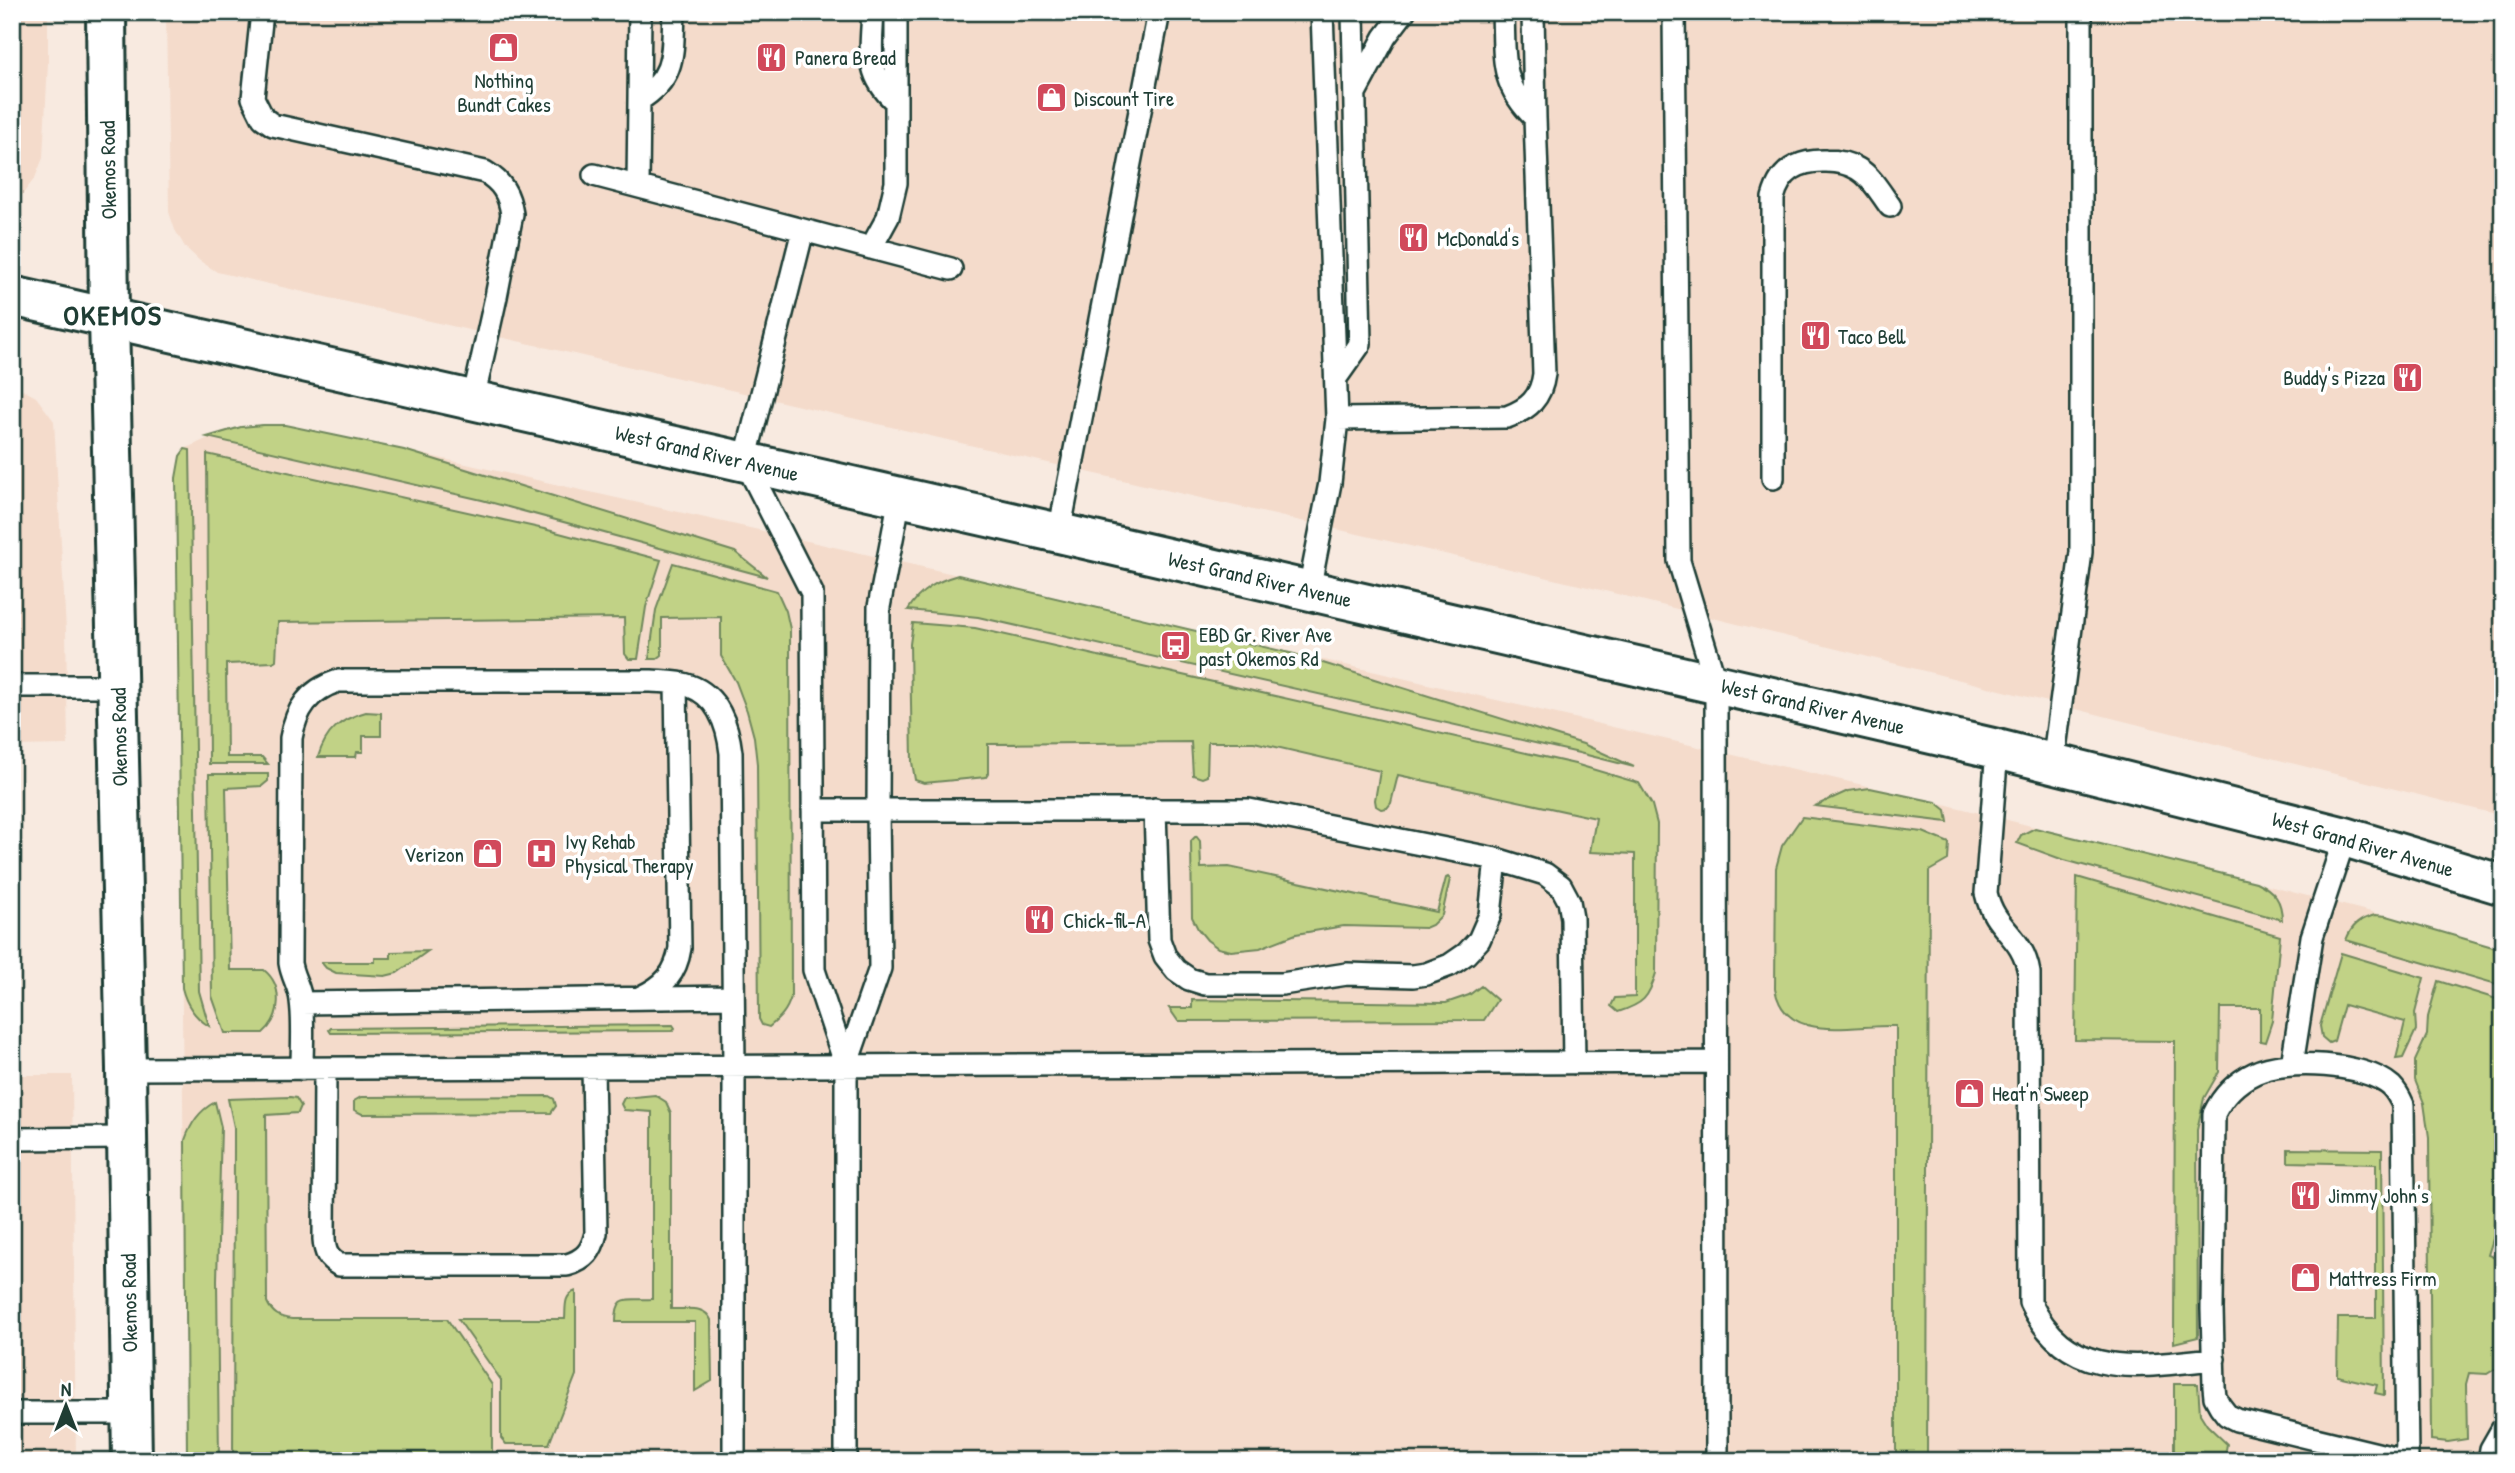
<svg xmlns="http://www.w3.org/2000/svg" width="2515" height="1473" viewBox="0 0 2515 1473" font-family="'Patrick Hand',sans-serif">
<rect width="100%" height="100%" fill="#f8eae0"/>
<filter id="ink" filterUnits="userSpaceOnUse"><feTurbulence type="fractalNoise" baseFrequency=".0143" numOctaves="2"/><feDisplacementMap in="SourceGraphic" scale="14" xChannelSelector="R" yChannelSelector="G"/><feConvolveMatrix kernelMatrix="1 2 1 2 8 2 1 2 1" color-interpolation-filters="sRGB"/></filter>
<g filter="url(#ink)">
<path fill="#f4dbcb" d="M 12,12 L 48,12 L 48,63 L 43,158 L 35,178 L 22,195 L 12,202 Z
M 166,12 L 2503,12 L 2503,816 L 1601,590 L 217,272 L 200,261 L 185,247 L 175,230 L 169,212 Z
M 12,384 L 36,397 L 54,421 L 66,630 L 68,745 L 12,746 Z
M 263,425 L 285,425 L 404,450 L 958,575 L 1936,802 L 2387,916 L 2503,950 L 2503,1461 L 187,1461 L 176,478 L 180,456 L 185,449 L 223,431 Z
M 12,1075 L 72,1075 L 76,1461 L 12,1461 Z"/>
<path fill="#c1d286" stroke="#70885d" stroke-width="2" d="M 263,425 L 285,425 L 404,450 L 735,552 L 767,577 L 482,500 L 207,437 L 241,427 Z
M 185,449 L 190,450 L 199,991 L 209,1026 C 194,1017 186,1004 182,988 L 176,478 L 180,456 Z
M 207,454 L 544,529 L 661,560 L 646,607 L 638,659 L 629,659 L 625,654 L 624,618 L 278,622 L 276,660 L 273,662 L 226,664 L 227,757 L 262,757 L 268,764 L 209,764 Z
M 673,563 L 777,591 L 786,611 L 790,629 L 791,997 C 787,1011 780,1018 769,1027 L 762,1025 L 759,1019 L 757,764 L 754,737 L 747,711 L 736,682 L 721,656 L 721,617 L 662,618 L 662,655 L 657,659 L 649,659 L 656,610 Z
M 958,575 L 1294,654 L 1583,744 L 1634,767 L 1579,753 L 978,617 L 908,610 C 920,590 937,581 958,575 Z
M 913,623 L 975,628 L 1575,764 L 1639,783 L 1652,805 L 1657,824 L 1656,973 C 1649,998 1643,1004 1618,1012 L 1611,1006 L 1615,998 L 1635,997 L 1635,854 L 1590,852 L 1596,818 L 1398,775 L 1391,803 L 1387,808 L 1381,809 L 1376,806 L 1375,800 L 1380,771 L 1254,742 L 1208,742 L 1207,776 L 1202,778 L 1193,775 L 1191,742 L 988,744 L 988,774 L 986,777 L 924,783 L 915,780 L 912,762 L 910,644 Z
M 366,712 L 381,713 L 381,736 L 363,736 L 363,752 L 357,752 L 356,757 L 318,757 C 326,731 340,719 366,712 Z
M 209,774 L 268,774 L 268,781 L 262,786 L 226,788 L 230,970 L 264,970 C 284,986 281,1018 263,1033 L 225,1033 L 212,996 Z
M 1870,788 L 1936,802 L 1946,810 L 1948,822 L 1815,806 L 1848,791 Z
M 1802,817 L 1923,832 L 1949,843 L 1948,860 L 1929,871 L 1927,1460 L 1929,1461 L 1896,1461 L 1896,1026 C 1854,1024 1785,1045 1775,989 L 1776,868 L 1782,846 Z
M 2035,828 L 2256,882 C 2275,891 2282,901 2282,920 L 2061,859 L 2017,843 L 2021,835 Z
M 1196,836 L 1200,841 L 1201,868 L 1229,867 L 1437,912 L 1446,878 L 1448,877 L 1450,879 L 1442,915 L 1432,925 L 1425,928 L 1344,926 L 1296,934 L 1260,948 L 1231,951 L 1218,948 L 1207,940 L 1198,929 L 1192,917 L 1191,841 Z
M 2077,877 L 2280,936 L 2272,1021 L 2265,1042 L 2260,1041 L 2260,1008 L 2220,1008 L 2219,1072 L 2204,1098 L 2197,1130 L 2198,1337 L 2174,1343 L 2175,1041 L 2075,1040 Z
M 2375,915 L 2387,916 L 2503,950 L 2503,986 L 2346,940 C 2352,925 2360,919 2375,915 Z
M 428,951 L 397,973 L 385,976 L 336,973 L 326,968 L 321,962 L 375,962 L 375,958 L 391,958 L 391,952 Z
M 2341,953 L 2424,978 L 2415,1013 L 2416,1030 L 2403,1058 L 2396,1059 L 2405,1022 L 2344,1005 L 2334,1041 L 2329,1043 L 2322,1037 L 2320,1026 Z
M 2438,981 L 2503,1001 L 2503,1207 L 2488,1255 L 2503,1261 L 2503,1364 L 2487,1374 L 2469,1373 L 2466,1384 L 2467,1439 L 2448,1442 L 2431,1440 L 2429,1137 L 2424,1103 L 2415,1080 L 2415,1061 L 2427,1035 L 2428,1017 Z
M 1481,986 L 1497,1000 L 1484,1020 L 1178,1021 L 1169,1008 L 1192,1008 L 1192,1000 L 1446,1003 L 1469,995 Z
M 673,1025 L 675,1028 L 673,1031 L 331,1033 L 329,1030 L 331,1028 Z
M 655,1095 L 666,1102 L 671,1113 L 671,1309 C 685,1310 704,1304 711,1320 L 712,1381 L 695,1391 L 695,1322 L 616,1322 C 616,1292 628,1301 652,1299 L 652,1112 L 624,1110 L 621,1104 L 624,1098 Z
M 549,1096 L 554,1099 L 556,1106 L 551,1113 L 362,1114 L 354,1110 L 354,1101 L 361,1097 Z
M 290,1097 L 296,1098 L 301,1106 L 298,1113 L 266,1115 L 267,1302 C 272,1313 279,1318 292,1319 L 447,1319 L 492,1385 L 492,1461 L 233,1461 L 234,1144 L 234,1127 L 228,1099 Z
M 215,1102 L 221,1127 L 217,1280 L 219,1461 L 187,1461 L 185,1140 C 191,1123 199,1111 215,1102 Z
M 2288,1149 L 2382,1150 L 2384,1395 L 2375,1393 L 2377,1385 L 2337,1376 L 2338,1318 L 2376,1318 L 2376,1164 L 2288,1162 Z
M 576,1291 L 576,1375 L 549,1444 L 506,1444 L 501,1438 L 501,1380 L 458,1319 L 565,1319 C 566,1308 563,1295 576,1291 Z
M 2174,1384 L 2198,1384 L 2200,1414 L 2207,1425 L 2227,1444 L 2224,1461 L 2174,1461 Z"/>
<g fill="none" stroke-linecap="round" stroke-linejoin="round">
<defs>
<path id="service" d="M 262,12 L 253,98 L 263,118 L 273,125 L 485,172 C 502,182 509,194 512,214 L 496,297 L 473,400
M 873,12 C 871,50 865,75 896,102
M 1503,12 C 1505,58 1499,83 1535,118
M 1674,12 L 1679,561 L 1716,684 L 1717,1461
M 1356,91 L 1385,37 L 1404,12
M 639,100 C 677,77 672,52 674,12
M 594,175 L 951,269
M 638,186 L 640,12
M 803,230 L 745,461 L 812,593 L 814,970 L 846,1066 L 846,1461
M 871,248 L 888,217 L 896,183 L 896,12
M 1336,378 L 1360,344 L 1353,12
M 1337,419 L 1507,417 C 1529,409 1541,398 1544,374 L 1535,118 L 1533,12
M 1773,478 L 1773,198 C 1780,171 1798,160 1826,161 C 1837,161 1848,163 1858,169 C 1872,177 1881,194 1890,206
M 1059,533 L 1159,12
M 1309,590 L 1330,483 L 1337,419 L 1322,12
M 12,686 L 117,686
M 1997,749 L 1986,893 C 1995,932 2022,933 2029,973 L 2030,1302 C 2068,1383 2140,1366 2214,1359
M 2053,764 L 2081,552 L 2081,12
M 1155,809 L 1159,940 L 1165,956 L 1176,970 L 1189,979 L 1205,984 L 1282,984 L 1347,974 L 1413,976 L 1426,974 L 1450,965 L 1466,954 L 1479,940 L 1490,915 L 1496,859
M 813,810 L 1249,810 L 1496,859 L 1545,874 L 1561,886 L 1569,901 L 1572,918 L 1574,1063
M 641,997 C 664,986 676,974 680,948 L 676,683
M 302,1003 L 733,997
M 2292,1065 L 2312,937 L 2345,837
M 846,1066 L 880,968 L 878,810 L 879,607 L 900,497
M 126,1069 L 1716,1062
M 302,1069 C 302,1046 304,1023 301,1001 C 300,987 292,977 290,963 L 291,738 C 296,709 309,690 338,681 L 651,681 C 663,682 678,681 690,686 C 718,696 728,726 731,753 L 734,1066 L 734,1461
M 325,1069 L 324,1239 C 325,1253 328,1258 339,1265 L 567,1265 C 585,1260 592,1251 596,1233 L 593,1067
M 12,1139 L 127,1138
M 12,1413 L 131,1413
M 2406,1461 L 2237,1420 L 2227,1415 L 2220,1406 L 2215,1397 L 2214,1387 L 2212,1309 L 2214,1114 C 2223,1095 2236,1082 2255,1073 C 2286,1058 2365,1063 2391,1086 C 2397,1092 2400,1098 2403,1105 L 2407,1461
M 2489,1461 L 2491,1449 L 2503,1428"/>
<path id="tertiary" d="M 106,12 L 109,318"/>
<path id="secondary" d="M 109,318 L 126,1069 L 132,1461"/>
<path id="primary" d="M 12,296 L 1059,533 L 1997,749 L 2345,837 L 2503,885"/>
</defs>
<use href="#service" stroke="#1f3d34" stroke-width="26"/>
<use href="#tertiary" stroke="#1f3d34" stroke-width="44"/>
<use href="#secondary" stroke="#1f3d34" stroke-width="44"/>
<use href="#primary" stroke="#1f3d34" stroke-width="44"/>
<use href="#service" stroke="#fff" stroke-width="21"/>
<use href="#tertiary" stroke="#fff" stroke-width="38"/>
<use href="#secondary" stroke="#fff" stroke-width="38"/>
<use href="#primary" stroke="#fff" stroke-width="38"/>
</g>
</g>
<defs>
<symbol id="shop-square" viewBox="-11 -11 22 22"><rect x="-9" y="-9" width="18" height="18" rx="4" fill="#d1495b" stroke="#fff"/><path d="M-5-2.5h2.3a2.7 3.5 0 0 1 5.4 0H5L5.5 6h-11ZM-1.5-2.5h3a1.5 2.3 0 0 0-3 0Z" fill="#fff"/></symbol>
<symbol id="restaurant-square" viewBox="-11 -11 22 22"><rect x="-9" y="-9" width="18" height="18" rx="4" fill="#d1495b" stroke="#fff"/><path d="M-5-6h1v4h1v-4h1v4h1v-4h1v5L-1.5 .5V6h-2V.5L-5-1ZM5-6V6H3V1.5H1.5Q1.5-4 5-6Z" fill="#fff"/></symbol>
<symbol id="bus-square" viewBox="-11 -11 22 22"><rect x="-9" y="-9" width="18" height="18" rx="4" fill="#d1495b" stroke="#fff"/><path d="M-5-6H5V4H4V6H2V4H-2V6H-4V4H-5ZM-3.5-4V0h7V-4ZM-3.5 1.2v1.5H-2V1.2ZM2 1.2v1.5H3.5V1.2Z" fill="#fff"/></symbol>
<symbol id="hospital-square" viewBox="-11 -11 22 22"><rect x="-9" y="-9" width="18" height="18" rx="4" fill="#d1495b" stroke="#fff"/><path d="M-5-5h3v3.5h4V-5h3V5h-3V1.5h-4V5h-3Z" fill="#fff"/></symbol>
</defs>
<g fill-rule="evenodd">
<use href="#shop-square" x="486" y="30" width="35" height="35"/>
<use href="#restaurant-square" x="754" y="40" width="35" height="35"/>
<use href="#shop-square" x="1034" y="80" width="35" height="35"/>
<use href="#restaurant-square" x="1396" y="220" width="35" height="35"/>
<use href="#restaurant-square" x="1798" y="318" width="35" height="35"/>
<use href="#restaurant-square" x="2390" y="360" width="35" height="35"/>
<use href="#bus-square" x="1158" y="628" width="35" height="35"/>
<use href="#hospital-square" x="524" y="836" width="35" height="35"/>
<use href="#shop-square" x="470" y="836" width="35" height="35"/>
<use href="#restaurant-square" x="1022" y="902" width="35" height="35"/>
<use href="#shop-square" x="1952" y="1076" width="35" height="35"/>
<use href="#restaurant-square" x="2288" y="1178" width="35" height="35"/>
<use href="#shop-square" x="2288" y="1260" width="35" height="35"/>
</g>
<g text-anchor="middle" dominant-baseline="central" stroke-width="7" stroke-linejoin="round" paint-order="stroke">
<g font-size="21" fill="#1f3d34" stroke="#fff" text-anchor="start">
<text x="795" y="57">Panera Bread</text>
<text x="504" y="80" text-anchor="middle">Nothing<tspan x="504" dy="24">Bundt Cakes</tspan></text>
<text x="1074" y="98">Discount Tire</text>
<text x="1437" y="238">McDonald's</text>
<text x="1838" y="336">Taco Bell</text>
<text x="2385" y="377" text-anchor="end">Buddy's Pizza</text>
<text x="1199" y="634">EBD Gr. River Ave<tspan x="1199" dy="24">past Okemos Rd</tspan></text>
<text x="565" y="841">Ivy Rehab<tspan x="565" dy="24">Physical Therapy</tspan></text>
<text x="464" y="854" text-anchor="end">Verizon</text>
<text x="1063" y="920">Chick-fil-A</text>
<text x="1992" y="1093">Heat'n Sweep</text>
<text x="2328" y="1195">Jimmy John's</text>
<text x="2329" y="1278">Mattress Firm</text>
</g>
<g font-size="21" fill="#1f3d34" stroke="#fff">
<text transform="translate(108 170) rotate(-91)">Okemos Road</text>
<text transform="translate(707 453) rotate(13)">West Grand River Avenue</text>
<text transform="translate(1260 579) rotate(13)">West Grand River Avenue</text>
<text transform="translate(1813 706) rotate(13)">West Grand River Avenue</text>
<text transform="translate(119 737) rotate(-91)">Okemos Road</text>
<text transform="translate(2363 844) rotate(16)">West Grand River Avenue</text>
<text transform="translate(129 1303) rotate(-91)">Okemos Road</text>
</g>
<g font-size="28" font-weight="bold" letter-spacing="2" fill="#1f3d34" stroke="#fff">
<text x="113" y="315">OKEMOS</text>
</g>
</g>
<rect width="2515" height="1473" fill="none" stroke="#fff" stroke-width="42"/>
<rect x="21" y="21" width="2473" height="1431" fill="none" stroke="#1f3d34" stroke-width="2.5" filter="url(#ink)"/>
<g transform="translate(66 1406)" stroke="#ffffff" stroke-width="5" paint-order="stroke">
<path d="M0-5L12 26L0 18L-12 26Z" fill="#1f3d34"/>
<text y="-10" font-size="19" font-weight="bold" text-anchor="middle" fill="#1f3d34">N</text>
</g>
</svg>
